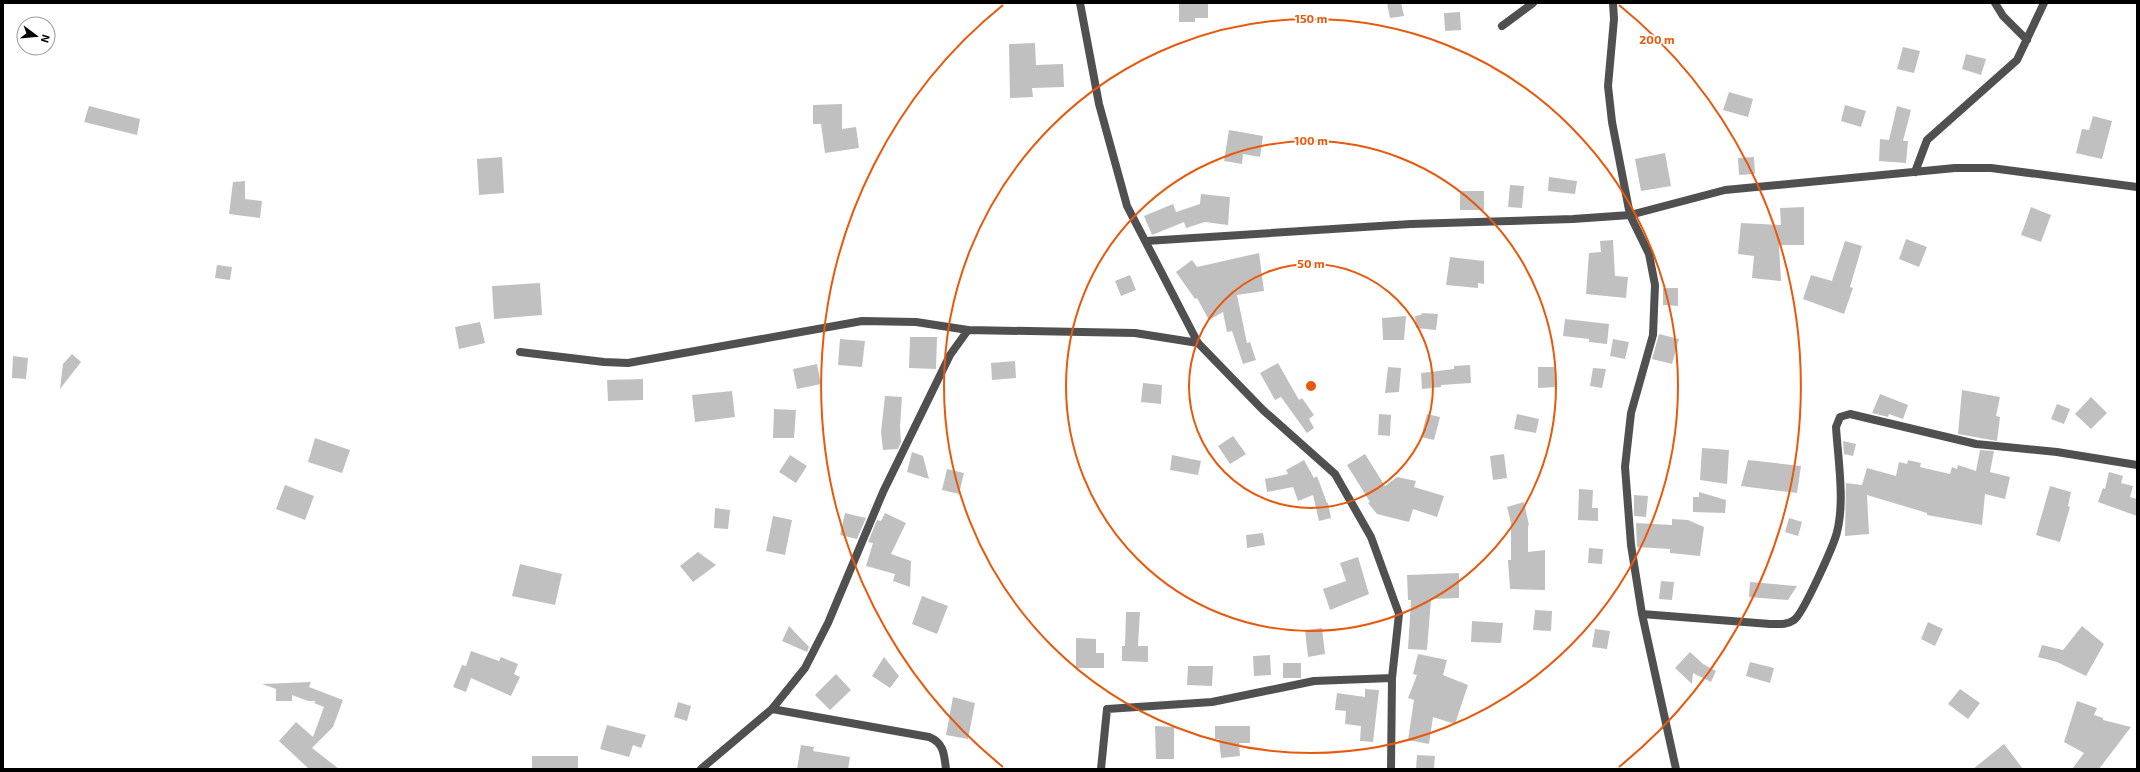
<svg xmlns="http://www.w3.org/2000/svg" width="2140" height="772" viewBox="0 0 2140 772" font-family="'Exo 2',sans-serif">
<rect width="100%" height="100%" fill="#fff"/>
<path fill="#c0c0c0" d="M 1179,3 L 1208,3 L 1208,18 L 1195,18 L 1195,22 L 1179,22 Z
M 1387,3 L 1401,3 L 1404,16 L 1390,18 Z
M 1460,12 L 1461,30 L 1445,31 L 1444,13 Z
M 1035,43 L 1036,65 L 1063,64 L 1064,87 L 1032,88 L 1033,97 L 1010,98 L 1009,44 Z
M 1903,47 L 1920,51 L 1914,73 L 1897,69 Z
M 1966,54 L 1986,59 L 1981,75 L 1962,69 Z
M 1729,92 L 1753,99 L 1748,117 L 1723,110 Z
M 842,104 L 842,129 L 856,127 L 859,148 L 825,153 L 821,124 L 813,124 L 813,105 Z
M 1845,105 L 1866,111 L 1861,127 L 1841,121 Z
M 89,106 L 140,119 L 137,135 L 84,122 Z
M 1897,106 L 1911,110 L 1903,141 L 1908,141 L 1906,163 L 1879,161 L 1880,139 L 1889,140 Z
M 2093,116 L 2112,121 L 2102,159 L 2076,153 L 2082,129 L 2089,130 Z
M 1229,130 L 1263,136 L 1260,157 L 1243,154 L 1242,164 L 1224,161 Z
M 1665,153 L 1671,186 L 1641,191 L 1635,159 Z
M 502,157 L 504,193 L 479,195 L 477,159 Z
M 1754,157 L 1755,174 L 1739,175 L 1738,158 Z
M 1549,177 L 1577,181 L 1575,194 L 1548,191 Z
M 245,181 L 245,199 L 262,201 L 260,218 L 229,214 L 233,182 Z
M 1510,185 L 1524,186 L 1522,208 L 1508,207 Z
M 1460,191 L 1484,191 L 1484,210 L 1460,210 Z
M 1201,194 L 1230,197 L 1228,225 L 1205,222 L 1186,228 L 1184,222 L 1152,235 L 1144,216 L 1173,204 L 1176,212 L 1200,204 Z
M 1804,207 L 1804,245 L 1779,245 L 1781,281 L 1752,278 L 1754,256 L 1738,254 L 1741,223 L 1781,225 L 1780,208 Z
M 2031,207 L 2051,215 L 2041,242 L 2021,235 Z
M 1906,239 L 1927,247 L 1919,267 L 1899,259 Z
M 1613,240 L 1615,276 L 1628,277 L 1626,298 L 1586,294 L 1589,253 L 1601,252 L 1600,241 Z
M 1845,241 L 1862,246 L 1850,287 L 1853,288 L 1844,314 L 1803,299 L 1811,275 L 1832,281 Z
M 1259,253 L 1264,291 L 1237,295 L 1247,343 L 1250,342 L 1256,360 L 1243,364 L 1232,331 L 1227,332 L 1223,312 L 1209,320 L 1197,298 L 1195,299 L 1176,272 L 1192,260 L 1197,267 Z
M 1450,257 L 1484,261 L 1484,284 L 1478,283 L 1478,288 L 1446,285 Z
M 217,265 L 232,267 L 230,280 L 215,278 Z
M 1130,275 L 1136,290 L 1121,296 L 1115,281 Z
M 540,283 L 542,315 L 494,319 L 492,286 Z
M 1663,288 L 1678,288 L 1678,306 L 1663,305 Z
M 1422,313 L 1438,314 L 1436,330 L 1416,328 L 1415,316 L 1421,315 Z
M 1406,316 L 1404,340 L 1383,340 L 1382,318 Z
M 1565,319 L 1609,324 L 1607,344 L 1589,342 L 1589,339 L 1563,336 Z
M 480,322 L 485,343 L 459,349 L 455,327 Z
M 1659,334 L 1679,339 L 1672,364 L 1652,359 Z
M 910,337 L 937,337 L 936,369 L 909,368 Z
M 840,339 L 865,341 L 862,367 L 838,365 Z
M 1613,339 L 1629,342 L 1625,359 L 1610,356 Z
M 72,354 L 81,362 L 60,389 L 63,364 Z
M 13,356 L 28,358 L 26,379 L 12,378 Z
M 1015,361 L 1016,378 L 992,380 L 991,363 Z
M 1278,363 L 1299,400 L 1302,398 L 1314,415 L 1309,419 L 1314,428 L 1307,433 L 1281,397 L 1275,400 L 1260,373 Z
M 817,364 L 821,384 L 797,389 L 793,369 Z
M 1470,365 L 1471,383 L 1441,385 L 1441,387 L 1422,389 L 1421,373 L 1454,369 L 1454,366 Z
M 1388,367 L 1401,368 L 1399,392 L 1385,393 Z
M 1538,367 L 1555,367 L 1556,387 L 1538,388 Z
M 1593,368 L 1606,369 L 1602,388 L 1590,386 Z
M 643,379 L 643,400 L 608,401 L 607,380 Z
M 1143,383 L 1162,385 L 1161,404 L 1141,402 Z
M 1962,390 L 2000,397 L 1996,416 L 2000,417 L 1997,441 L 1958,434 Z
M 732,391 L 735,417 L 695,422 L 692,395 Z
M 1880,394 L 1908,405 L 1903,419 L 1889,414 L 1888,417 L 1872,413 Z
M 885,396 L 902,397 L 900,427 L 901,442 L 898,449 L 883,450 L 881,432 Z
M 2091,397 L 2107,413 L 2091,429 L 2075,414 Z
M 2057,404 L 2070,409 L 2064,424 L 2051,419 Z
M 774,409 L 796,410 L 794,438 L 773,438 Z
M 1379,414 L 1391,415 L 1390,436 L 1378,435 Z
M 1427,414 L 1440,417 L 1434,440 L 1421,437 Z
M 1517,414 L 1539,419 L 1536,433 L 1514,429 Z
M 1233,436 L 1246,454 L 1230,464 L 1218,446 Z
M 315,438 L 350,450 L 342,473 L 308,462 Z
M 1843,441 L 1856,444 L 1853,456 L 1844,454 Z
M 1702,448 L 1729,450 L 1727,484 L 1700,480 Z
M 1980,450 L 1994,451 L 1990,472 L 2010,477 L 2005,499 L 1985,494 L 1982,525 L 1927,515 L 1927,513 L 1867,495 L 1869,534 L 1845,536 L 1846,483 L 1862,485 L 1867,468 L 1896,476 L 1899,462 L 1907,464 L 1908,460 L 1921,463 L 1920,467 L 1950,474 L 1952,467 L 1957,469 L 1958,465 L 1976,471 Z
M 912,452 L 923,456 L 929,479 L 907,472 Z
M 1365,454 L 1385,486 L 1397,477 L 1416,481 L 1414,487 L 1444,496 L 1437,517 L 1413,509 L 1409,522 L 1377,514 L 1368,503 L 1370,502 L 1347,465 Z
M 1504,454 L 1507,478 L 1493,480 L 1490,456 Z
M 790,455 L 807,466 L 796,483 L 779,472 Z
M 1172,455 L 1201,461 L 1198,475 L 1170,470 Z
M 1304,460 L 1314,478 L 1317,476 L 1327,503 L 1328,503 L 1331,518 L 1319,521 L 1313,495 L 1298,501 L 1293,487 L 1267,492 L 1265,479 L 1288,474 L 1286,470 Z
M 1748,460 L 1801,466 L 1797,493 L 1741,486 Z
M 947,469 L 964,473 L 959,494 L 942,490 Z
M 2109,472 L 2123,476 L 2121,483 L 2133,486 L 2130,497 L 2137,499 L 2137,516 L 2098,502 L 2103,488 L 2105,489 Z
M 285,485 L 314,496 L 305,520 L 276,509 Z
M 2050,486 L 2071,492 L 2068,506 L 2070,507 L 2060,542 L 2036,535 Z
M 1579,489 L 1593,490 L 1592,508 L 1598,508 L 1598,521 L 1578,520 Z
M 1699,492 L 1726,500 L 1725,513 L 1693,512 L 1693,497 L 1699,497 Z
M 1634,495 L 1648,496 L 1646,517 L 1634,516 Z
M 1524,502 L 1529,525 L 1528,526 L 1528,552 L 1545,550 L 1545,590 L 1510,589 L 1508,560 L 1511,560 L 1511,523 L 1507,507 Z
M 715,508 L 730,510 L 728,529 L 714,528 Z
M 845,513 L 866,518 L 857,539 L 840,535 Z
M 885,513 L 906,523 L 891,554 L 911,561 L 910,587 L 893,581 L 895,574 L 866,566 L 873,543 L 868,542 L 877,520 L 881,521 Z
M 773,516 L 792,520 L 785,555 L 766,551 Z
M 1789,518 L 1802,522 L 1798,536 L 1785,532 Z
M 1672,519 L 1688,520 L 1704,527 L 1700,556 L 1670,553 L 1670,549 L 1637,547 L 1636,523 L 1672,525 Z
M 1263,533 L 1265,545 L 1247,548 L 1246,535 Z
M 1589,548 L 1603,549 L 1602,564 L 1588,563 Z
M 698,552 L 716,565 L 693,582 L 680,566 Z
M 1358,557 L 1369,594 L 1330,610 L 1323,589 L 1346,581 L 1340,563 Z
M 520,564 L 562,574 L 555,605 L 512,596 Z
M 1459,573 L 1459,598 L 1431,599 L 1427,650 L 1408,649 L 1411,600 L 1408,600 L 1407,575 Z
M 1661,581 L 1674,582 L 1672,600 L 1659,599 Z
M 1750,582 L 1797,586 L 1788,600 L 1749,597 Z
M 922,596 L 948,606 L 937,634 L 912,624 Z
M 1535,610 L 1552,611 L 1551,631 L 1533,630 Z
M 1126,612 L 1140,612 L 1138,646 L 1148,646 L 1148,662 L 1122,661 L 1122,646 L 1125,646 Z
M 1472,621 L 1503,623 L 1501,643 L 1471,642 Z
M 1928,622 L 1943,629 L 1935,646 L 1921,639 Z
M 789,626 L 809,647 L 807,652 L 782,641 Z
M 2082,626 L 2104,644 L 2086,676 L 2057,662 L 2038,657 L 2042,645 L 2063,650 Z
M 1322,628 L 1325,654 L 1308,657 L 1305,630 Z
M 1595,629 L 1610,631 L 1607,649 L 1592,647 Z
M 1076,638 L 1096,639 L 1096,653 L 1104,653 L 1104,668 L 1076,668 Z
M 471,651 L 499,661 L 501,657 L 518,664 L 514,674 L 520,677 L 511,696 L 471,678 L 466,692 L 453,687 L 462,665 L 466,666 Z
M 1690,652 L 1703,664 L 1716,671 L 1711,682 L 1693,673 L 1692,684 L 1675,668 Z
M 1418,654 L 1447,660 L 1443,675 L 1468,685 L 1455,724 L 1433,717 L 1429,744 L 1408,740 L 1414,700 L 1408,698 L 1417,675 L 1413,674 Z
M 1270,655 L 1271,675 L 1254,676 L 1253,656 Z
M 884,657 L 899,676 L 890,688 L 872,676 Z
M 1750,662 L 1774,668 L 1770,683 L 1746,676 Z
M 1283,663 L 1301,663 L 1301,678 L 1283,678 Z
M 1188,666 L 1213,666 L 1212,686 L 1187,685 Z
M 836,674 L 851,690 L 830,710 L 815,695 Z
M 311,682 L 309,687 L 343,700 L 333,727 L 312,748 L 339,769 L 309,769 L 279,741 L 296,722 L 313,737 L 324,707 L 314,703 L 316,701 L 308,701 L 292,695 L 292,701 L 276,701 L 276,689 L 262,684 Z
M 1365,689 L 1379,690 L 1373,742 L 1360,741 L 1361,726 L 1345,724 L 1346,711 L 1335,710 L 1337,693 L 1365,697 Z
M 1960,689 L 1980,703 L 1968,719 L 1948,704 Z
M 953,697 L 975,703 L 968,739 L 946,735 Z
M 2077,701 L 2097,708 L 2094,715 L 2103,718 L 2103,720 L 2131,727 L 2099,769 L 2072,769 L 2084,753 L 2064,742 Z
M 678,702 L 691,706 L 687,721 L 674,717 Z
M 607,725 L 646,735 L 641,748 L 633,745 L 629,757 L 600,749 Z
M 1155,726 L 1174,727 L 1174,759 L 1156,759 Z
M 1215,726 L 1250,726 L 1250,743 L 1239,743 L 1240,756 L 1221,758 L 1219,739 L 1215,739 Z
M 2004,744 L 2023,769 L 1973,769 Z
M 801,745 L 814,747 L 813,751 L 850,757 L 848,769 L 797,769 Z
M 1417,755 L 1435,756 L 1434,769 L 1416,769 Z
M 532,756 L 578,756 L 578,769 L 532,769 Z"/>
<g fill="none" stroke-linecap="round" stroke-linejoin="round">
<path stroke="#505050" stroke-width="8" d="M 1080,3 L 1099,104 L 1127,206 L 1198,343 L 1263,410 L 1335,474 L 1371,537 L 1399,614 L 1392,678 L 1391,769
M 1613,3 L 1614,19 L 1608,86 L 1612,122 L 1630,215 L 1649,254 L 1655,285 L 1653,335 L 1631,413 L 1625,467 L 1631,545 L 1642,614 L 1676,769
M 1995,3 L 2003,16 L 2027,40
M 1502,26 L 1533,3
M 1915,172 L 1927,140 L 2017,60 L 2044,3
M 1146,241 L 1411,224 L 1573,219 L 1630,215 L 1725,190 L 1955,168 L 1991,168 L 2137,187
M 520,352 L 604,362 L 628,363 L 862,321 L 916,322 L 968,330
M 1642,614 L 1770,624 C 1779,624 1787,625 1794,620 C 1803,614 1834,545 1837,532 C 1845,501 1838,459 1836,427 L 1840,417 L 1850,414 L 1976,444 L 2057,452 L 2137,465
M 772,709 L 929,737 C 944,743 944,754 946,769
M 701,769 L 772,709 L 805,668 L 828,623 L 883,492 L 950,355 L 968,330 L 1135,333 L 1198,343
M 1101,769 L 1107,709 L 1212,702 L 1314,681 L 1392,678"/>
</g>
<g fill="none" stroke="#e8590c" stroke-width="2">
<circle cx="1311" cy="386" r="122"/>
<circle cx="1311" cy="386" r="245"/>
<circle cx="1311" cy="386" r="367"/>
<path d="M1003 767A490 490 0 0 1 1003 5M1619 5A490 490 0 0 1 1619 767"/>
</g>
<circle cx="1311" cy="386" r="6" fill="#e8590c" stroke="#fff" stroke-width="2"/>
<g font-size="12" text-anchor="middle" font-weight="bold" fill="#e8590c" stroke="#fff" stroke-width="3.5" stroke-linejoin="round" paint-order="stroke">
<text x="1311" y="23">150 m</text>
<text x="1657" y="44">200 m</text>
<text x="1311" y="145">100 m</text>
<text x="1311" y="268">50 m</text>
</g>
<rect width="2140" height="772" fill="none" stroke="#000000" stroke-width="8"/>
<g transform="translate(36 36) rotate(106)"><circle r="19" fill="#ffffff" stroke="#999999"/>
<path d="M0-3L7 15L0 10L-7 15Z" fill="#000000"/>
<text y="-6" font-size="11" font-weight="bold" text-anchor="middle" fill="#000000">N</text>
</g>
</svg>
